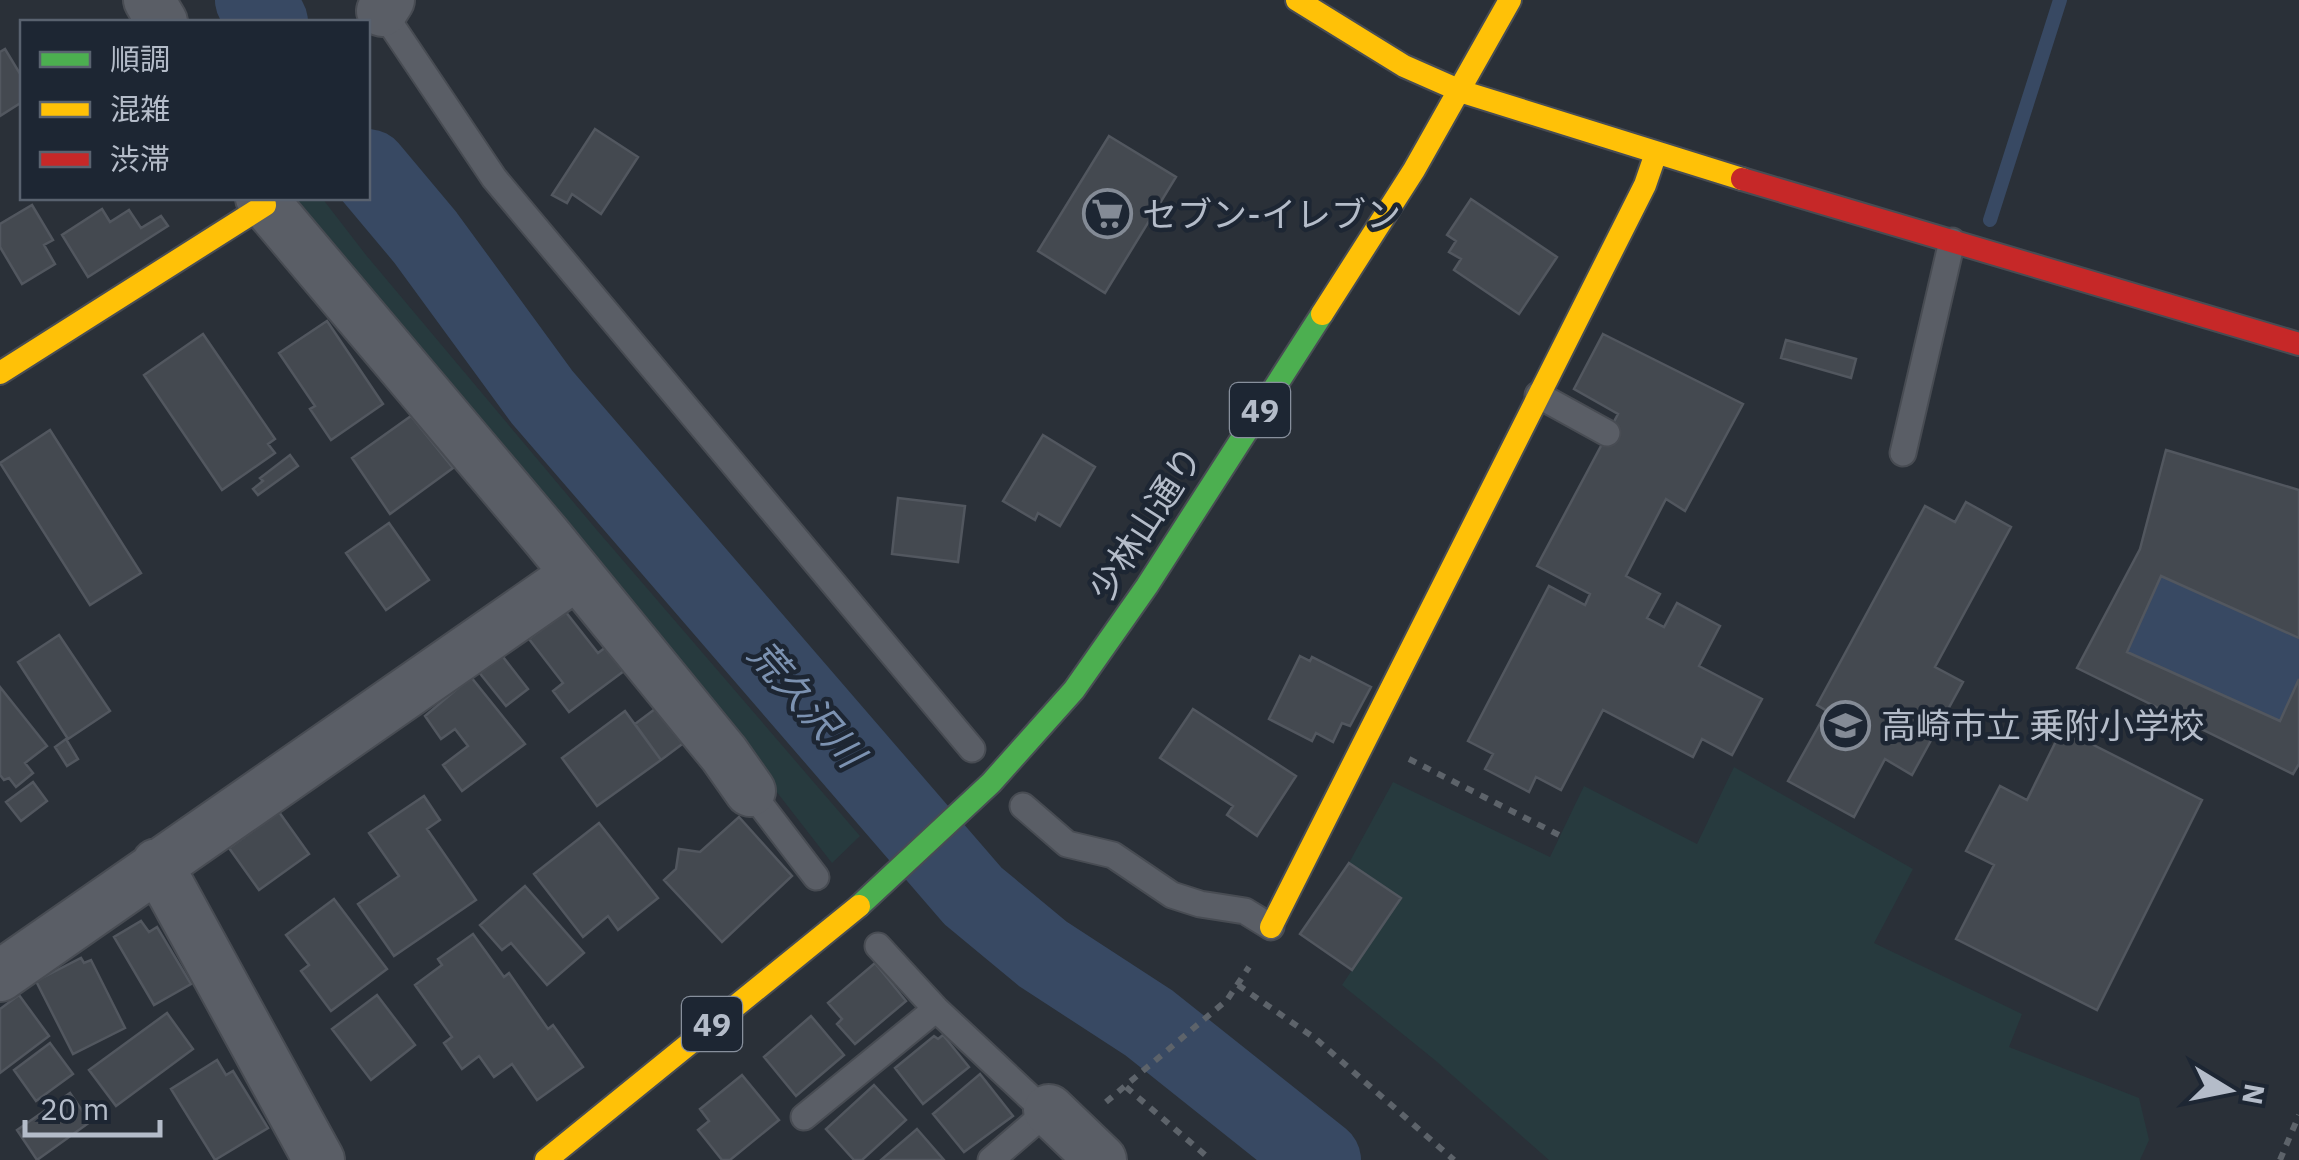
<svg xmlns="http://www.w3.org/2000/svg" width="2299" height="1160" viewBox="0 0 2299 1160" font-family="'IBM Plex Sans','Noto Sans JP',sans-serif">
<rect width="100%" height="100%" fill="#2a3038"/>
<path fill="#273a3e" d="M 286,198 L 322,198 L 366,255 L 596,529 L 860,836 L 832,863 L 738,742 Z
M 1734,767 L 1913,869 L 1874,943 L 2022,1014 L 2009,1047 L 2139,1098 L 2149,1140 L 2140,1160 L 1549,1160 L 1436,1061 L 1342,985 L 1400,898 L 1349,863 L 1393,782 L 1550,857 L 1584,786 L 1697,844 Z"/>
<path fill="#384963" d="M 2161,576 L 2299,638 L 2299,679 L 2280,721 L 2127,652 Z"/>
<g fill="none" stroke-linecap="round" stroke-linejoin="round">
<path stroke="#384963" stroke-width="14" d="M 1990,220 L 2060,0"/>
<path stroke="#384963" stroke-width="80" d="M 255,0 L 268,22
M 368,169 L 425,237 L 542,397 L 973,896 L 1043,954 L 1149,1023 L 1321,1160"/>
</g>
<path fill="#444950" stroke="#52575f" stroke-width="2.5" d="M 5,49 L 22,77 L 22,102 L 0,116 L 0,52 Z
M 595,129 L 638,157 L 601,214 L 572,194 L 567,203 L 552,195 Z
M 1109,136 L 1176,177 L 1105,293 L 1038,251 Z
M 1471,199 L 1557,257 L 1519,314 L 1454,270 L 1461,259 L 1449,252 L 1456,241 L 1447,235 Z
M 32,205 L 53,240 L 44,245 L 55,264 L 22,284 L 0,247 L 0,224 Z
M 102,209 L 110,222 L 129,210 L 141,228 L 161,216 L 168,226 L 88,277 L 62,235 Z
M 327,321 L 383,404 L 331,440 L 310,409 L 315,406 L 279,353 Z
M 203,334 L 275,439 L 268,444 L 275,453 L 222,490 L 144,375 Z
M 1603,334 L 1743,404 L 1685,511 L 1666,499 L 1626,576 L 1660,594 L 1647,618 L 1664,627 L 1677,603 L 1720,626 L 1699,666 L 1762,699 L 1732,755 L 1702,739 L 1693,757 L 1603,710 L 1561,790 L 1536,777 L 1529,792 L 1485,769 L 1493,754 L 1468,741 L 1549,586 L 1585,605 L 1590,594 L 1537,566 L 1618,414 L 1574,389 Z
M 1786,340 L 1856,359 L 1851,378 L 1781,358 Z
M 411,416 L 453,468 L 390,514 L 352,458 Z
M 50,430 L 141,573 L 90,605 L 0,463 Z
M 1043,435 L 1095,467 L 1060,526 L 1038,513 L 1035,520 L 1003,501 Z
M 2166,450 L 2299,490 L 2299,638 L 2161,576 L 2127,652 L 2280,721 L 2299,679 L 2299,764 L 2293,774 L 2077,668 L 2140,549 Z
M 290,455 L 298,466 L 258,495 L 253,489 L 263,481 L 260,478 Z
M 898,498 L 965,506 L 958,562 L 892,554 Z
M 1966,502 L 2011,527 L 1935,667 L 1963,682 L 1912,775 L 1885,759 L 1854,817 L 1788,781 L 1827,711 L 1817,705 L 1925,506 L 1955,522 Z
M 389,523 L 429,580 L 386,610 L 346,553 Z
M 565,611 L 598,653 L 606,647 L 624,671 L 569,712 L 553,691 L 563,683 L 529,639 Z
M 59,635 L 110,711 L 68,739 L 18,662 Z
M 500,653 L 528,689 L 506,706 L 478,671 Z
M 1300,656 L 1310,661 L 1312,657 L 1371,687 L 1350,726 L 1342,723 L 1333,742 L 1316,733 L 1312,741 L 1269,719 Z
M 471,677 L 525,744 L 462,791 L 443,765 L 468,746 L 455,729 L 441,739 L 425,716 Z
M 0,687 L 47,746 L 25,763 L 33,773 L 16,787 L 9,778 L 4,780 L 0,775 Z
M 659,706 L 685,742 L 661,760 L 635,724 Z
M 1193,709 L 1296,776 L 1257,836 L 1227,815 L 1233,806 L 1160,758 Z
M 625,711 L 661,760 L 597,806 L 562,758 Z
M 2062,729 L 2202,800 L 2097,1010 L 1956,939 L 1994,865 L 1966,851 L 2000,786 L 2027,800 Z
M 66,739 L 78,759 L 67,766 L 55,747 Z
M 33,782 L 47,801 L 21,821 L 6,802 Z
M 424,796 L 440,820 L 427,829 L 476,900 L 394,956 L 358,904 L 399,876 L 369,833 Z
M 279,812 L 309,854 L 259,890 L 229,848 Z
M 739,817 L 792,876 L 722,942 L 664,880 L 676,869 L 679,849 L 700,852 Z
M 599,823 L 658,898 L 618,930 L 608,916 L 583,937 L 534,874 Z
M 1349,863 L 1401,898 L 1352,970 L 1300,934 Z
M 525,886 L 584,953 L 547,985 L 511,943 L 502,950 L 480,925 Z
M 334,899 L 387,969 L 331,1011 L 301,971 L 309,965 L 286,935 Z
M 141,921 L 149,932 L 157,927 L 191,984 L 154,1005 L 114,937 Z
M 473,934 L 504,977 L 509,973 L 548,1029 L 553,1025 L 583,1067 L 537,1100 L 512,1064 L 494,1077 L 479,1056 L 462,1069 L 444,1043 L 452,1037 L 415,985 L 442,965 L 438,959 Z
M 81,958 L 84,963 L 91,960 L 125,1028 L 73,1054 L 36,981 Z
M 875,963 L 906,1001 L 855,1044 L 837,1024 L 842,1019 L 828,1003 Z
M 19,995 L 49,1036 L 0,1073 L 0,1009 Z
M 377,995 L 415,1045 L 371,1080 L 332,1029 Z
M 167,1013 L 193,1049 L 116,1106 L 89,1070 Z
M 811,1016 L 844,1055 L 796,1096 L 764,1057 Z
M 943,1035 L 969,1067 L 923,1104 L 895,1068 L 934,1036 L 938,1039 Z
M 50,1043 L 73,1074 L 36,1101 L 14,1070 Z
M 217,1060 L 226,1075 L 233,1071 L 268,1128 L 215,1160 L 171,1089 Z
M 980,1074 L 1013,1116 L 964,1152 L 933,1114 Z
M 742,1075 L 779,1120 L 730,1160 L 722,1160 L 698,1130 L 709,1121 L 700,1109 Z
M 874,1085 L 906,1120 L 862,1160 L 854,1160 L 826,1129 Z
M 70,1093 L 90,1122 L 37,1160 L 17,1130 Z
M 917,1129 L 944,1160 L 881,1160 Z"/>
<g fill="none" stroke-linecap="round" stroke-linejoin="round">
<defs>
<path id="lane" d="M 382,11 L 494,178 L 972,749
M 1538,395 L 1607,433
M 1903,453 L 1952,241
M 750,791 L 816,877
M 1023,806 L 1067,844 L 1113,855 L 1172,895 L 1200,904 L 1245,911 L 1271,927
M 878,946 L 936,1009 L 1033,1100 L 1049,1110 L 991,1160
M 804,1117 L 936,1009"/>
<path id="street" d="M 149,0 L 162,22
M 382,11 L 389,0
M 261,198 L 546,536 L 724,754 L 750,791
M 157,864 L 319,1160
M 0,976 L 577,574
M 1049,1110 L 1101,1160"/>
<path id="fast" d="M 859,906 L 991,783 L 1074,690 L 1147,586 L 1322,314"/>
<path id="slow" d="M 1297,0 L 1404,66 L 1463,92 L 1742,179
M 1322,314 L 1414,170 L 1510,0
M 0,373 L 265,205
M 1271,927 L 1645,185 L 1656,153
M 546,1160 L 859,906"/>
<path id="jam" d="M 1742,179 L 2299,344"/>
</defs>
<use href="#lane" stroke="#484c53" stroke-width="29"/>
<use href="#street" stroke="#484c53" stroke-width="54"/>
<use href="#fast" stroke="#484c53" stroke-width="26"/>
<use href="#slow" stroke="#484c53" stroke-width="26"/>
<use href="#jam" stroke="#484c53" stroke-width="26"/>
<path stroke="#5d636a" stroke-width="6" stroke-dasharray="8 8" stroke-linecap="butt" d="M 1409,759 L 1561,836
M 1238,985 L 1316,1039 L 1454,1160
M 1126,1087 L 1211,1160
M 1106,1102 L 1227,1000 L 1249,967
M 2280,1160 L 2299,1115"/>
<use href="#lane" stroke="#5a5e66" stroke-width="25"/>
<use href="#street" stroke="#5a5e66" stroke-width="50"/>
<use href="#fast" stroke="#4caf50" stroke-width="22"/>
<use href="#slow" stroke="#ffc107" stroke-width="22"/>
<use href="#jam" stroke="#c62828" stroke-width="22"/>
</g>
<defs>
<symbol id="supermarket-ring" viewBox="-11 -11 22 22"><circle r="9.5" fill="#1d2633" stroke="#848b96" stroke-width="1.5"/><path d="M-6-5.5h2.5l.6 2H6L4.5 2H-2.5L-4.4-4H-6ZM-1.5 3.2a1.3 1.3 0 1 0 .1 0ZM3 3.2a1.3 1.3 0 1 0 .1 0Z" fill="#848b96"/></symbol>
<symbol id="school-ring" viewBox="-11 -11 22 22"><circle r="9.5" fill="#1d2633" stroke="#848b96" stroke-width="1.5"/><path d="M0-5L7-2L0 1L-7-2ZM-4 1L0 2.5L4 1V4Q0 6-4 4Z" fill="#848b96"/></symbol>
</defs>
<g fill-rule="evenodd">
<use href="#supermarket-ring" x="1080" y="186" width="55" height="55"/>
<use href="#school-ring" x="1818" y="698" width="55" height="55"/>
</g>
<g text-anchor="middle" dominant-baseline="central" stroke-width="9" stroke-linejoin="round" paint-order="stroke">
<g fill="#1d2633" stroke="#878f9c" stroke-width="2.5">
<rect x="1230" y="383" width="60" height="54" rx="8"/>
<rect x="682" y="997" width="60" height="54" rx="8"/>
</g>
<g font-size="32" font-weight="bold" fill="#b4bcc9">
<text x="1260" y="410">49</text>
<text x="712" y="1024">49</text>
</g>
<g font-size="35" fill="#b4bcc9" stroke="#1d2633" text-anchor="start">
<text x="1142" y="214">セブン-イレブン</text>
<text x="1881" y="725">高崎市立 乗附小学校</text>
</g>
<g font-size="35" fill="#b4bcc9" stroke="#1d2633">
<text transform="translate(1145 523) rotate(-57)">少林山通り</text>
</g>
<g font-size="38" font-style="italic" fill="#7c92b1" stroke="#1d2633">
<text transform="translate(807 703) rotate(49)">荒久沢川</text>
</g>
</g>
<rect x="20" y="20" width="350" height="180" fill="#1d2633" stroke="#59626f" stroke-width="2.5"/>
<rect x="40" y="52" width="50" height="15" fill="#4caf50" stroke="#59626f" stroke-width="2.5"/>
<text x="110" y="70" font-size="30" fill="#b4bcc9">順調</text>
<rect x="40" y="102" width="50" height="15" fill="#ffc107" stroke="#59626f" stroke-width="2.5"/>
<text x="110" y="120" font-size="30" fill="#b4bcc9">混雑</text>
<rect x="40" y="152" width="50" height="15" fill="#c62828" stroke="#59626f" stroke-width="2.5"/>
<text x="110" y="170" font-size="30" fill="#b4bcc9">渋滞</text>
<g transform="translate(2229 1090) rotate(100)" stroke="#1d2633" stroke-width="8" paint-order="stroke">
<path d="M0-8L18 38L0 25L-18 38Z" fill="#b4bcc9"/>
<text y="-15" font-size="28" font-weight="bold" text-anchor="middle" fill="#b4bcc9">N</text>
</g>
<path d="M25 1120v15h135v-15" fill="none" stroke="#b4bcc9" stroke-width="5"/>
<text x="40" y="1120" font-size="30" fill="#b4bcc9" stroke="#1d2633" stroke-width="8" paint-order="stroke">20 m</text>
</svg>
